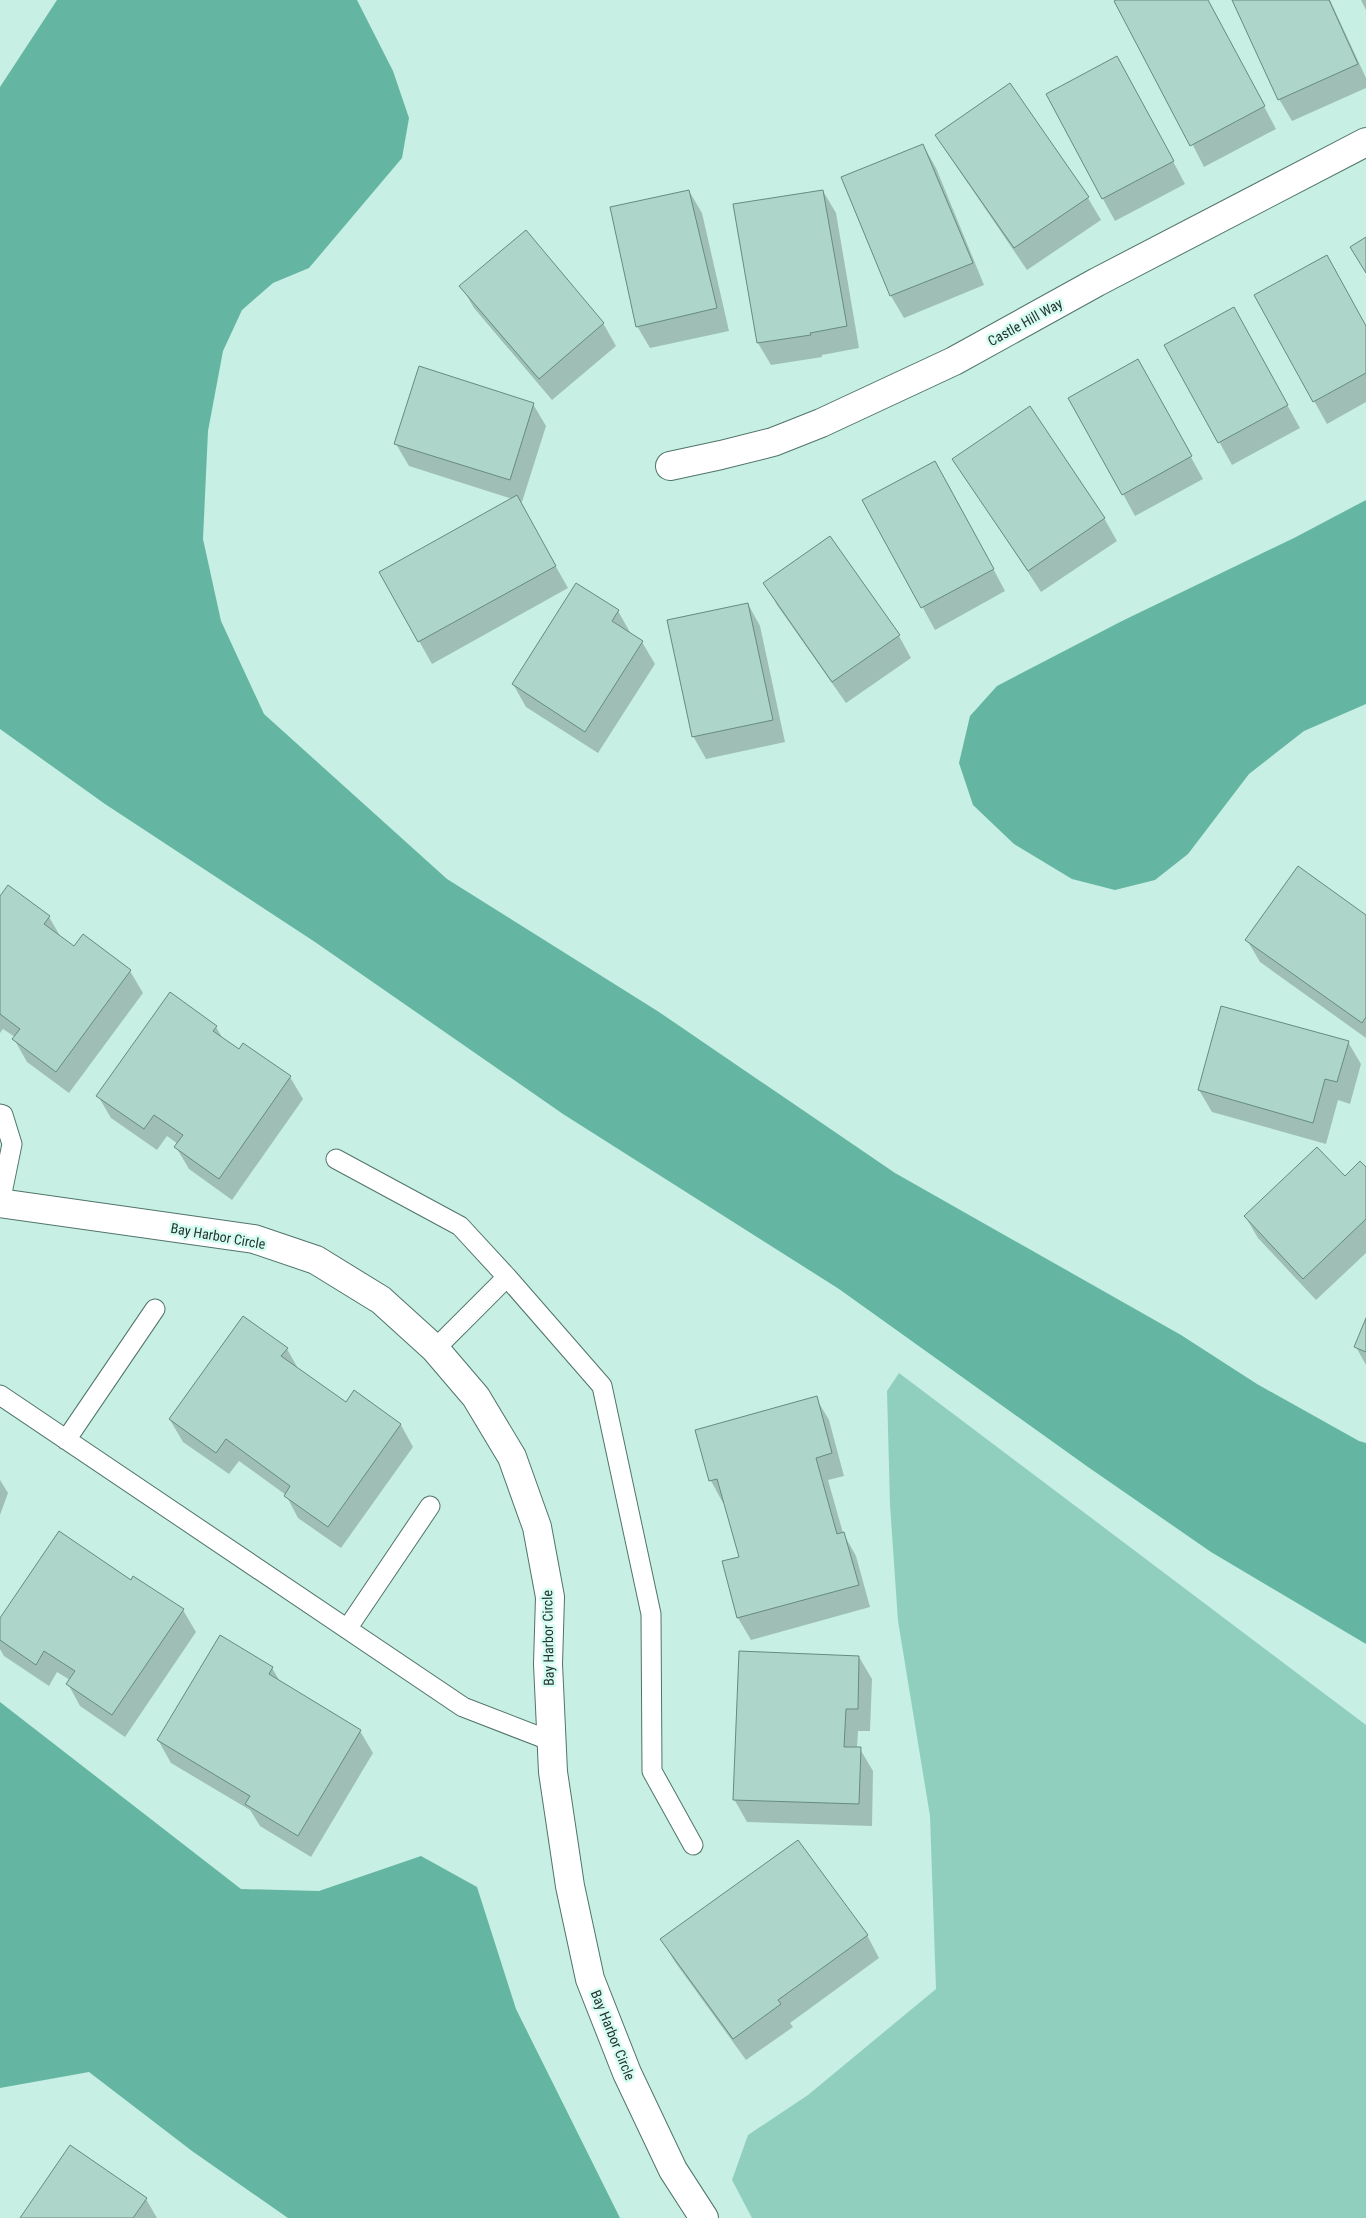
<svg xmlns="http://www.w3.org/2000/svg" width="1366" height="2218" viewBox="0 0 1366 2218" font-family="'Roboto Condensed',sans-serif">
<rect width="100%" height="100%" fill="#c7efe4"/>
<path fill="#90cfbe" d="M 899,1373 L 1366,1725 L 1366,2218 L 752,2218 L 732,2180 L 748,2135 L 808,2095 L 936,1989 L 930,1816 L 898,1621 L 890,1505 L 887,1391 Z"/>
<path fill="#64b6a2" d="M 57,0 L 357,0 L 393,71 L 409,118 L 402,158 L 309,268 L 273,283 L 242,310 L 223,351 L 208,431 L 203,539 L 221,621 L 264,714 L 447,879 L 659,1012 L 895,1173 L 1181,1335 L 1257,1384 L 1359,1441 L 1366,1443 L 1366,1644 L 1211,1552 L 1088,1467 L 839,1289 L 563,1114 L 315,942 L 105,804 L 0,729 L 0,87 Z
M 1366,500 L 1366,704 L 1304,731 L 1249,774 L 1188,854 L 1155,880 L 1115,890 L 1072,879 L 1014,844 L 973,805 L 959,763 L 970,716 L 997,686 L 1122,621 L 1294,538 Z
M 0,1702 L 241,1889 L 319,1891 L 421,1856 L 477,1887 L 516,2009 L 620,2218 L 288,2218 L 192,2151 L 89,2072 L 0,2088 Z"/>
<path fill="#0003" d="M 1119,0 L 1208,0 L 1276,129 L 1204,167 Z
M 1234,0 L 1330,0 L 1366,78 L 1366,88 L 1292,121 L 1279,99 Z
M 1361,0 L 1366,0 L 1366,10 Z
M 1130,80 L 1185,184 L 1115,221 L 1103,199 Z
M 937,135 L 1088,198 L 1101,220 L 1027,270 L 950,157 Z
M 923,145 L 936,168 L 984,285 L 904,318 L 891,296 L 843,178 Z
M 689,191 L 702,213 L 729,331 L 650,348 L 637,326 Z
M 823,191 L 836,213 L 859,348 L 822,355 L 822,357 L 771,365 L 758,343 L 735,205 Z
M 461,286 L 603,323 L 616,346 L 552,400 L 474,308 Z
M 1255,296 L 1366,328 L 1366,402 L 1327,424 Z
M 1246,331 L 1300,428 L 1232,465 L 1166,346 Z
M 1150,383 L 1203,479 L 1135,516 L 1123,494 Z
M 533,404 L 546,426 L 522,502 L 519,501 L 568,588 L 432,664 L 380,572 L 512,499 L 409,466 L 396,444 Z
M 954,459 L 1104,518 L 1117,541 L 1041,592 Z
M 948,484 L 1005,591 L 935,630 L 864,500 Z
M 765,583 L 899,636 L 911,658 L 846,703 L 777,605 Z
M 576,585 L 618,611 L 631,634 L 642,642 L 655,664 L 598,753 L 526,707 L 513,684 Z
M 748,604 L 760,626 L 785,742 L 706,759 L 693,736 Z
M 0,898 L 49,917 L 62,939 L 75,948 L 130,971 L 143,993 L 69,1093 L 27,1062 L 14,1039 L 15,1037 L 3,1029 L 0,1033 Z
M 1366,916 L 1366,1038 L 1260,962 L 1247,940 Z
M 216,1027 L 223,1039 L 239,1051 L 290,1077 L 303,1099 L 232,1200 L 189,1169 L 176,1147 L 178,1144 L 167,1136 L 157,1150 L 111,1118 L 98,1096 Z
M 1348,1042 L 1361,1064 L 1350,1104 L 1338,1100 L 1326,1144 L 1212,1112 L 1199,1090 Z
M 1366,1169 L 1366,1253 L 1316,1300 L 1258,1238 L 1245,1216 Z
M 1366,1322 L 1366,1365 L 1356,1347 Z
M 287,1349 L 299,1370 L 346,1404 L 355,1392 L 401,1425 L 413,1447 L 341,1548 L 298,1518 L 286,1495 L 239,1461 L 229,1474 L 183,1442 L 170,1420 Z
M 816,1398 L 829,1420 L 844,1476 L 828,1480 L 843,1533 L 856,1556 L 870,1607 L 751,1640 L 738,1618 L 724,1562 L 741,1557 L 725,1503 L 723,1503 L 711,1481 L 697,1430 Z
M 0,1480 L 8,1493 L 0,1515 Z
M 131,1581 L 183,1610 L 196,1632 L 125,1737 L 80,1706 L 68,1684 L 70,1680 L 57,1672 L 49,1686 L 4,1656 L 0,1649 L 0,1620 Z
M 859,1657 L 872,1679 L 870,1731 L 858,1731 L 857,1748 L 860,1749 L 873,1771 L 872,1826 L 747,1822 L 734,1799 Z
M 272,1668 L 281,1683 L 360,1731 L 373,1753 L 311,1857 L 260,1826 L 250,1810 L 171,1763 L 158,1740 Z
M 867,1935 L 879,1958 L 790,2023 L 793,2027 L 746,2060 L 675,1962 L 662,1940 Z
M 146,2199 L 157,2218 L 22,2218 Z"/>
<path fill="#aed5ca" stroke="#668b81" d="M 1116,0 L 1208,0 L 1265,106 L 1190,146 L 1114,1 Z
M 1232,0 L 1329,0 L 1358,64 L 1278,100 Z
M 1117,56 L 1174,161 L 1102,199 L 1046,94 Z
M 1010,83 L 1089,197 L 1014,248 L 935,135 Z
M 923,144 L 973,263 L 890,296 L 841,177 Z
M 689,190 L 717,308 L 636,327 L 610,207 Z
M 823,190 L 847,326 L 810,333 L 811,335 L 757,343 L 733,204 Z
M 526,230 L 604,323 L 539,379 L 459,286 Z
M 1366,237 L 1366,273 L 1350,247 Z
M 1327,255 L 1366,326 L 1366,373 L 1313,402 L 1254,295 Z
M 1234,307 L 1288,405 L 1218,443 L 1164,345 Z
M 1138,359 L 1192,456 L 1122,495 L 1068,398 Z
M 419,366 L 534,403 L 510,480 L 394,444 Z
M 1030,406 L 1105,518 L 1028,571 L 952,459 Z
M 935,461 L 994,569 L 921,608 L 862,500 Z
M 517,495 L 556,566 L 418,642 L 379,572 Z
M 830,536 L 900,635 L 832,682 L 763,583 Z
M 576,583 L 619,610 L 612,621 L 643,641 L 585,732 L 512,684 Z
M 748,603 L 773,720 L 692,737 L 667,620 Z
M 1298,866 L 1366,915 L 1366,1017 L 1362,1023 L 1245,940 Z
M 8,885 L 50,916 L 44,924 L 74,946 L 83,934 L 131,970 L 56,1072 L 12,1039 L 20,1029 L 0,1014 L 0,896 Z
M 170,992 L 217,1026 L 213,1031 L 239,1049 L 243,1043 L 291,1076 L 219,1179 L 174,1147 L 183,1135 L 154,1115 L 144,1129 L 96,1096 Z
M 1221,1006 L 1349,1041 L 1337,1082 L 1325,1079 L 1313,1123 L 1198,1090 Z
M 1317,1147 L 1345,1176 L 1360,1161 L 1366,1167 L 1366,1219 L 1303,1279 L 1244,1216 Z
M 243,1316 L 288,1348 L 281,1356 L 346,1402 L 354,1390 L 401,1424 L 328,1527 L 284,1496 L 290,1486 L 226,1439 L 216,1453 L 169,1419 Z
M 1366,1318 L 1366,1352 L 1354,1347 Z
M 817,1396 L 832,1453 L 816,1458 L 837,1534 L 844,1532 L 859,1585 L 737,1618 L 722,1561 L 739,1557 L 717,1479 L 709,1481 L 695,1430 Z
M 59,1531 L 131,1580 L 133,1576 L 184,1609 L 112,1715 L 66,1684 L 75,1671 L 44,1651 L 36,1665 L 0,1640 L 0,1618 Z
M 220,1635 L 273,1667 L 269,1674 L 361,1730 L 298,1836 L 245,1804 L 250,1796 L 157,1740 Z
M 739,1651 L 859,1656 L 858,1709 L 846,1709 L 844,1747 L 861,1747 L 859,1804 L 733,1800 Z
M 798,1840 L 868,1935 L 778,2000 L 781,2004 L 733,2039 L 660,1939 Z
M 70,2145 L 147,2198 L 133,2218 L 20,2218 Z"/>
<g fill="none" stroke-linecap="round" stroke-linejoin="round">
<defs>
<path id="lane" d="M 0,1114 L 3,1115 L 12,1144 L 0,1203
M 336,1159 L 460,1226 L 507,1277
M 435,1349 L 507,1277 L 602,1386 L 651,1614 L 652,1771 L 693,1845
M 0,1395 L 463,1707 L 551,1741
M 66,1440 L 155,1309
M 347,1629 L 430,1506"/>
<path id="street" d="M 670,466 L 721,455 L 773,442 L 821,423 L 954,361 L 1097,282 L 1366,142
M 0,1203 L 254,1239 L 316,1260 L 381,1300 L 435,1349 L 476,1397 L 512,1457 L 537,1527 L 550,1597 L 548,1664 L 553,1772 L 570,1886 L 590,1979 L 627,2073 L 673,2170 L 704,2218"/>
</defs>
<use href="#lane" stroke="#50746a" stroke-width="21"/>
<use href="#street" stroke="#50746a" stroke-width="30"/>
<use href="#lane" stroke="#fff" stroke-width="19"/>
<use href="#street" stroke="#fff" stroke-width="28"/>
</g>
<g text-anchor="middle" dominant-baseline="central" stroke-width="5" stroke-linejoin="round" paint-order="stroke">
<g font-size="14" fill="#253430" stroke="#d4fcf1">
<text transform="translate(1025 322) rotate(-29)">Castle Hill Way</text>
<text transform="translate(218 1236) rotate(10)">Bay Harbor Circle</text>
<text transform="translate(548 1638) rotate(-91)">Bay Harbor Circle</text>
<text transform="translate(613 2035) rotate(68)">Bay Harbor Circle</text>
</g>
</g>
</svg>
